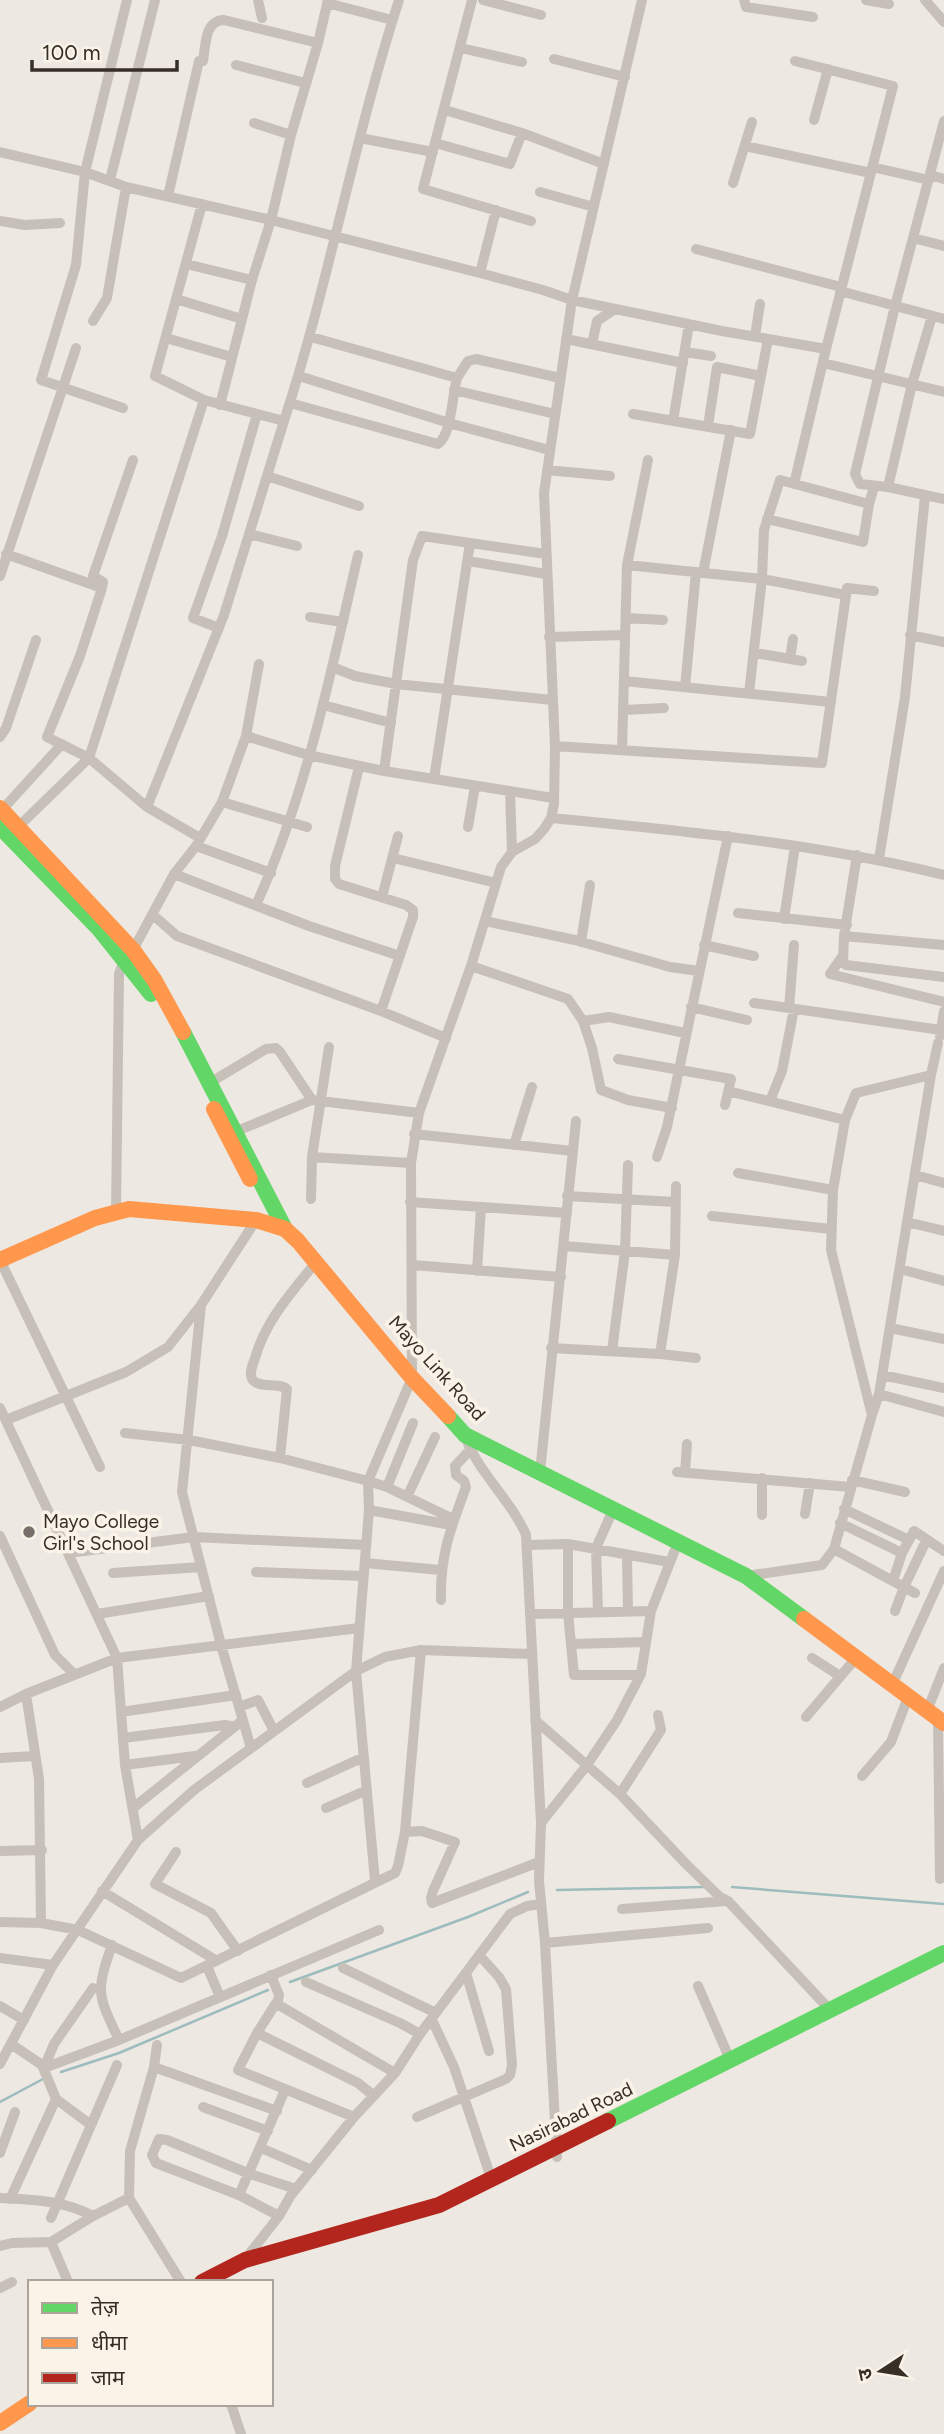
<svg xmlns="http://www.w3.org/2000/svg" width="944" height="2434" viewBox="0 0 944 2434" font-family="Figtree,'Noto Sans Devanagari',sans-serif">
<rect width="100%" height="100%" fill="#ede8e1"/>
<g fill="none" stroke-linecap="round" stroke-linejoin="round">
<path stroke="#9cbcbe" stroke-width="2.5" d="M 732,1887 L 944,1904
M 557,1890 L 703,1887
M 290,1982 L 468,1917 L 528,1892
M 61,2072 L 119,2053 L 268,1990
M 0,2102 L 43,2079"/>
<path stroke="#c6c0b9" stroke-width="10" d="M 258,0 L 262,18
M 472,0 L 423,189 L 531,221
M 483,0 L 541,15
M 744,0 L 746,7 L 813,17
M 866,0 L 889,4
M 925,0 L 944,22
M 327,3 L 392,20
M 461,48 L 522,62
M 554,59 L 625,77
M 203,61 C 206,45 204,21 224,20 L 318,43
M 236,65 L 305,83
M 445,110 L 522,133 L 604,164
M 814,120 L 828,69
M 944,121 L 895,306 L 855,474 L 860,484 L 888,487 L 944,499
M 254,123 L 291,135
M 360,138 L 433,152
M 435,143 L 510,164 L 522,133
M 745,146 L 871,173
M 0,152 L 85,172 L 126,187 L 271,220 L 480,273 L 543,290 L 572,300 L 722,331 L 826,349 L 893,86 L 795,61
M 872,167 L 929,180
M 930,175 L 944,179
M 110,180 L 155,0
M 733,183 L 752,122
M 540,192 L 594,207
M 168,196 L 199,61
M 202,204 L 155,376 L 204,400
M 0,221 L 25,225 L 60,223
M 913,238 L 944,246
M 696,249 L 841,287
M 186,264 L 252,280
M 480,273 L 496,210
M 840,291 L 944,319
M 176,299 L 242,319
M 93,321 L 107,298 L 126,187
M 755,336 L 760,304
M 311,337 L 457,378 L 468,361 L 476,359 L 560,378
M 166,338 L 232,357
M 566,339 L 683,363
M 592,344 L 597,321 L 615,309
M 685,352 L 711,356
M 823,363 L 944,392
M 299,376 L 449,423 L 549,450
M 454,390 L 555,414
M 290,403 L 438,444 C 452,434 452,395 457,378
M 220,405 L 252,280 L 271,220 L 291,135 L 318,43 L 328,0
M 123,408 L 41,380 L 76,265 L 85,172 L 127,0
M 633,414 L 750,434 L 768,339
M 284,421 C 329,283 354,139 399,0
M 673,421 L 689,324
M 708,426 L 717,367 L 761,376
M 547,470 L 610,476
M 267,476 L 359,506
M 794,484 L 826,349
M 888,487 L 912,384 L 932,316
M 767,519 L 863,542 L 869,504
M 249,534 L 297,546
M 6,554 L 102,588
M 468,561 L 546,574
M 627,565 L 762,579 L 764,530 L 780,480 L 869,504 L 874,487
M 703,573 L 731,430
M 0,576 L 76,348
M 310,617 L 343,622
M 626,618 L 663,620
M 219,628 L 193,618 L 222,536 L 257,414
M 910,635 L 944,642
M 549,637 L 625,635
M 755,653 L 802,661
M 790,659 L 793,639
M 332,667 L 355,676 L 396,684 L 553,700
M 624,681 L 831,702
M 685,687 L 696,572
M 749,693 L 762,579 L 846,595
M 323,705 L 391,723
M 623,710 L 664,708
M 246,736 L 308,755 L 384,771 L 413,560 L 422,536 L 546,554
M 0,737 L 6,728 L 36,640
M 555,746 L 822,763 L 847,588 L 874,591
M 622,750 L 627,565 L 648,460
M 359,767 L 335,866 L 335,879 L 339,884 L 406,905 L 413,910 L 413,917 L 381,1011
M 384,771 L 553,798
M 434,779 L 470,543
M 510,791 L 512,852
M 222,802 L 307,827
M 147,807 L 200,838
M 2,810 L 62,744
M 551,818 C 683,831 815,843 944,875
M 18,827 L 89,758 L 204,400 L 284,421 L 224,615 L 147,807 L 89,758 L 47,737 L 80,656 L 102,588 L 103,582 L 93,576 L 133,460
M 468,827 L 475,786
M 196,846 L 271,873
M 857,855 L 844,936 L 843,962 L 846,965 L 944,977
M 393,858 L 496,883
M 879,859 L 905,697 L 925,496
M 174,874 L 309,926 L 400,956
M 382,897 L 398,836
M 256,905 C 306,795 331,673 358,555
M 738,913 L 847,925
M 152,914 L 177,936 L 381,1011 L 446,1038
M 784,919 L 795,846
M 485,921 L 575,940 L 670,967 L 699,971
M 844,936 L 944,945
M 581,942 L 590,885
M 704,945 L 754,956
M 842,957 L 830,974 L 944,1002
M 471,966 L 568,999 L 583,1021 L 592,1048 L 601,1090 L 628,1100 L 672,1108
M 754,1003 L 941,1030
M 691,1007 L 747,1020
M 789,1008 L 794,945
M 583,1021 L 609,1017 L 685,1033
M 940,1036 L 944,1011
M 618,1059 L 731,1079 L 725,1105
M 211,1082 L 266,1049 L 276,1048 L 280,1052 L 312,1100
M 728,1091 L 845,1120
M 770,1101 L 782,1071 L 794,1009
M 237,1131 L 312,1100 L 419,1113
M 414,1134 L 573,1151
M 514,1145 L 532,1087
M 312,1157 L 411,1163
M 657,1157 L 667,1127 L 728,836
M 738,1173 L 833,1190
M 915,1175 L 944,1183
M 567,1196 L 675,1202
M 311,1199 L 312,1157 L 329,1047
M 410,1202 L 567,1213
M 116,1212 L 119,974 L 124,960 L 133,950 L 174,874 L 196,846 L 222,802 L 246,736 L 259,664
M 712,1216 L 831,1229
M 907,1222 L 944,1231
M 564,1246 L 675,1255
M 0,1260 L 100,1467
M 413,1265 L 561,1277
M 900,1269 L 944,1281
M 477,1271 L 481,1207
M 201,1305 L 182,1492 L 221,1645 L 251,1748
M 890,1328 L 944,1339
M 551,1348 L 660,1354 L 696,1358
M 612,1351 L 625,1251 L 628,1165
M 660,1354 L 675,1255 L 676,1186
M 882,1375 L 944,1388
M 879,1394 L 944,1412
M 0,1408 L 117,1658 L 125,1765 L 138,1840
M 872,1415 L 879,1394 L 931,1075 L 938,1043
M 6,1420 L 126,1372 L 168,1347 L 201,1305 L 256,1220
M 125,1433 L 189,1440 L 280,1458 L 368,1481 L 387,1487 L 453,1519
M 465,1435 C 475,1469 512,1501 526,1535 L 541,1823 L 539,1881 L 545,1943 L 557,2157
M 280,1458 L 287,1389 C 279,1382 258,1389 252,1379 C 249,1372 253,1364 255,1358 C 266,1320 292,1292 316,1262
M 540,1472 L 576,1121
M 677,1472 L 850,1487
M 685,1473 L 687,1444
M 762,1478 L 762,1515
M 852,1480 L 905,1492
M 387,1487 L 413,1423
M 407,1497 L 435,1437
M 844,1509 L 909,1540
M 369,1510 L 451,1525
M 805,1514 L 810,1483
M 840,1523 L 902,1553
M 0,1536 L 55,1655 L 75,1675
M 568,1544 L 568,1613 L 574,1675 L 640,1675
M 527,1545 L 568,1544 L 669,1562
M 834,1549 L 915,1593
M 68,1553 L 194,1537 L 366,1545
M 627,1555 L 628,1612
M 365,1563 L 440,1570
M 256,1572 L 363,1576
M 113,1573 L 201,1567
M 746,1576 L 822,1565 L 834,1549 L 872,1415 L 831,1250 L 833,1190 L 845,1120 L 856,1093 L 931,1075
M 893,1581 L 902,1553 L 914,1531 L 944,1551
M 441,1600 C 440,1554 451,1528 466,1487 L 464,1481 L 456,1475 L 455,1466 L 471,1449
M 895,1611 L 904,1587 L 926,1541
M 598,1612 L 596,1548 L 613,1510
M 97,1614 L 209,1596
M 532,1614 L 651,1611
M 571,1644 L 646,1642
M 812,1658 L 840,1676
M 892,1685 L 944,1571
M 26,1694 L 39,1779 L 41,1923 L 78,1930 L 181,1978 L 395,1873 L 398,1866 L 405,1832 L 421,1650
M 0,1707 L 26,1694 L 117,1658 L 359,1628
M 239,1707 L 258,1700 L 274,1731
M 927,1711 L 944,1668
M 121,1712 L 236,1695
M 806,1717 L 856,1658
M 938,1719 L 940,1879
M 535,1720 L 620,1794 L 686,1864 L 720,1897 L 728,1901 L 831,2011
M 123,1738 L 225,1725 L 234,1727
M 0,1758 L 34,1756
M 125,1765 L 195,1756
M 862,1776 L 891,1742 L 908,1697
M 307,1783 L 364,1757
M 620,1794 L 661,1730 L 658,1715
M 133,1808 L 243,1720
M 326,1808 L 367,1790
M 541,1823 L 587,1765 L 617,1720 L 641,1674 L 651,1611 L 678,1542
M 405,1832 L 422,1831 L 455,1842 L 433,1891 L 431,1898 L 432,1903 L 539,1862
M 0,1851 L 42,1850
M 176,1852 L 155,1884 L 211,1913 L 238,1951
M 375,1881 L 356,1671 L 369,1510 L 368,1481 L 412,1378 L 411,1163 L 419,1113 L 471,966 L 501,867 L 512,852 L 535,839 L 544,829 L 551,818 L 554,804 L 555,746 L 544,493 L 572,300 L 642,0
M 102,1891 L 217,1961
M 622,1909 L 727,1901
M 0,1922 L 41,1923
M 545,1943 L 708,1928
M 112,1945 C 95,1993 98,1995 119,2040
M 0,1958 L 53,1965
M 207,1966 L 220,1997
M 343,1968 L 436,2013
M 466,1973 L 489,2051
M 271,1975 L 279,1995 L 278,2000 L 257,2033 L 238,2070 L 354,2117
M 306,1982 L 400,2023 L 420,2034
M 698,1986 L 731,2062
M 277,2004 L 395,2073
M 0,2006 L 24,2020
M 432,2020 L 454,2067 L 492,2181
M 257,2033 L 358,2083 L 374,2096
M 11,2044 L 42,2065 L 56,2099 L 91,2125
M 0,2064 L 53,1965 L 138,1840 L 194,1790 L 356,1671 L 385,1657 L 421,1650 L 532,1654
M 154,2067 L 277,2111
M 44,2068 L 119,2040 L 379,1930
M 44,2068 L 54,2044 L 93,1988
M 203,2107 L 268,2131
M 417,2117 L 506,2079 L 510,2075 L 512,2065 L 506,1989 L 499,1977 L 480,1956
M 261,2148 L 312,2170
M 0,2153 L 15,2112
M 239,2195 L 285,2090
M 0,2198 C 34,2200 63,2200 93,2216
M 129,2198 L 130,2151 L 154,2067 L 157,2045
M 10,2199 L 56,2099
M 279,2216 L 239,2195 L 156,2163 L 152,2155 L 159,2139 L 167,2140 L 250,2174 L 296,2189
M 51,2218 L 117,2065
M 51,2242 L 68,2282
M 0,2246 L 12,2243 L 51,2242 L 93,2216 L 129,2198 L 181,2282
M 247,2257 L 279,2216 L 291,2195 L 354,2117 L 395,2073 L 420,2034 L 510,1914 L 527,1906 L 541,1904
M 0,2288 L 12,2282
M 231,2404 L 241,2434"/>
<path stroke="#63d668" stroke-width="16" d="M 0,827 L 99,929 L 151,994
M 183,1032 L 285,1229
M 448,1416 L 465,1435 L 746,1576 L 804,1619
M 608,2121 L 944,1953"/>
<path stroke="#ff974d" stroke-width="16" d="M 0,808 L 133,950 L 155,981 L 183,1032
M 214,1109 L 250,1179
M 0,1260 L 95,1218 L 129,1209 L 256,1220 L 285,1229 L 298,1241 L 412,1378 L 448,1416
M 804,1619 L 944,1723
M 0,2423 L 30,2403"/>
<path stroke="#b3261e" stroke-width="16" d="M 202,2282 L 245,2260 L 439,2205 L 608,2121"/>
</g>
<circle fill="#776f69" stroke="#faf3e8" stroke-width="2.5" cx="29" cy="1532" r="7"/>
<g text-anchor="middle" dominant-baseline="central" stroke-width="7" stroke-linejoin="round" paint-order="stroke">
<g font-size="19" fill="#372e28" stroke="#faf3e8">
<text transform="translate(437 1368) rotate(48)">Mayo Link Road</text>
<text transform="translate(571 2117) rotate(-26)">Nasirabad Road</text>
</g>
<g font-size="19" fill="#372e28" stroke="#faf3e8" text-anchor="start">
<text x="43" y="1521">Mayo College<tspan x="43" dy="22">Girl's School</tspan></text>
</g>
</g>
<rect x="28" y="2280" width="245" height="126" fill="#faf3e8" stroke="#aca49b" stroke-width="2"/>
<rect x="42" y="2303" width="35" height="10" fill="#63d668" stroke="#aca49b" stroke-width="2"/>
<text x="91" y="2315" font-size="21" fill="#372e28">तेज़</text>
<rect x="42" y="2338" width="35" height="10" fill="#ff974d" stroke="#aca49b" stroke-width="2"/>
<text x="91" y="2350" font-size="21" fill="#372e28">धीमा</text>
<rect x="42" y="2373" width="35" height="10" fill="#b3261e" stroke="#aca49b" stroke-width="2"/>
<text x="91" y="2385" font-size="21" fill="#372e28">जाम</text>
<g transform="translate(881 2371) rotate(258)" stroke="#faf3e8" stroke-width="5" paint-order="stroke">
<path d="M0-5L12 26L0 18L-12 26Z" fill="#372e28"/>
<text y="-10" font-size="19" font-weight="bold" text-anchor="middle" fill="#372e28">उ</text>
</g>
<path d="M32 60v10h145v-10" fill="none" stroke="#372e28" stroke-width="3.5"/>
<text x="42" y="60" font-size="21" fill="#372e28" stroke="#faf3e8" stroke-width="5" paint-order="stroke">100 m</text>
</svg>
